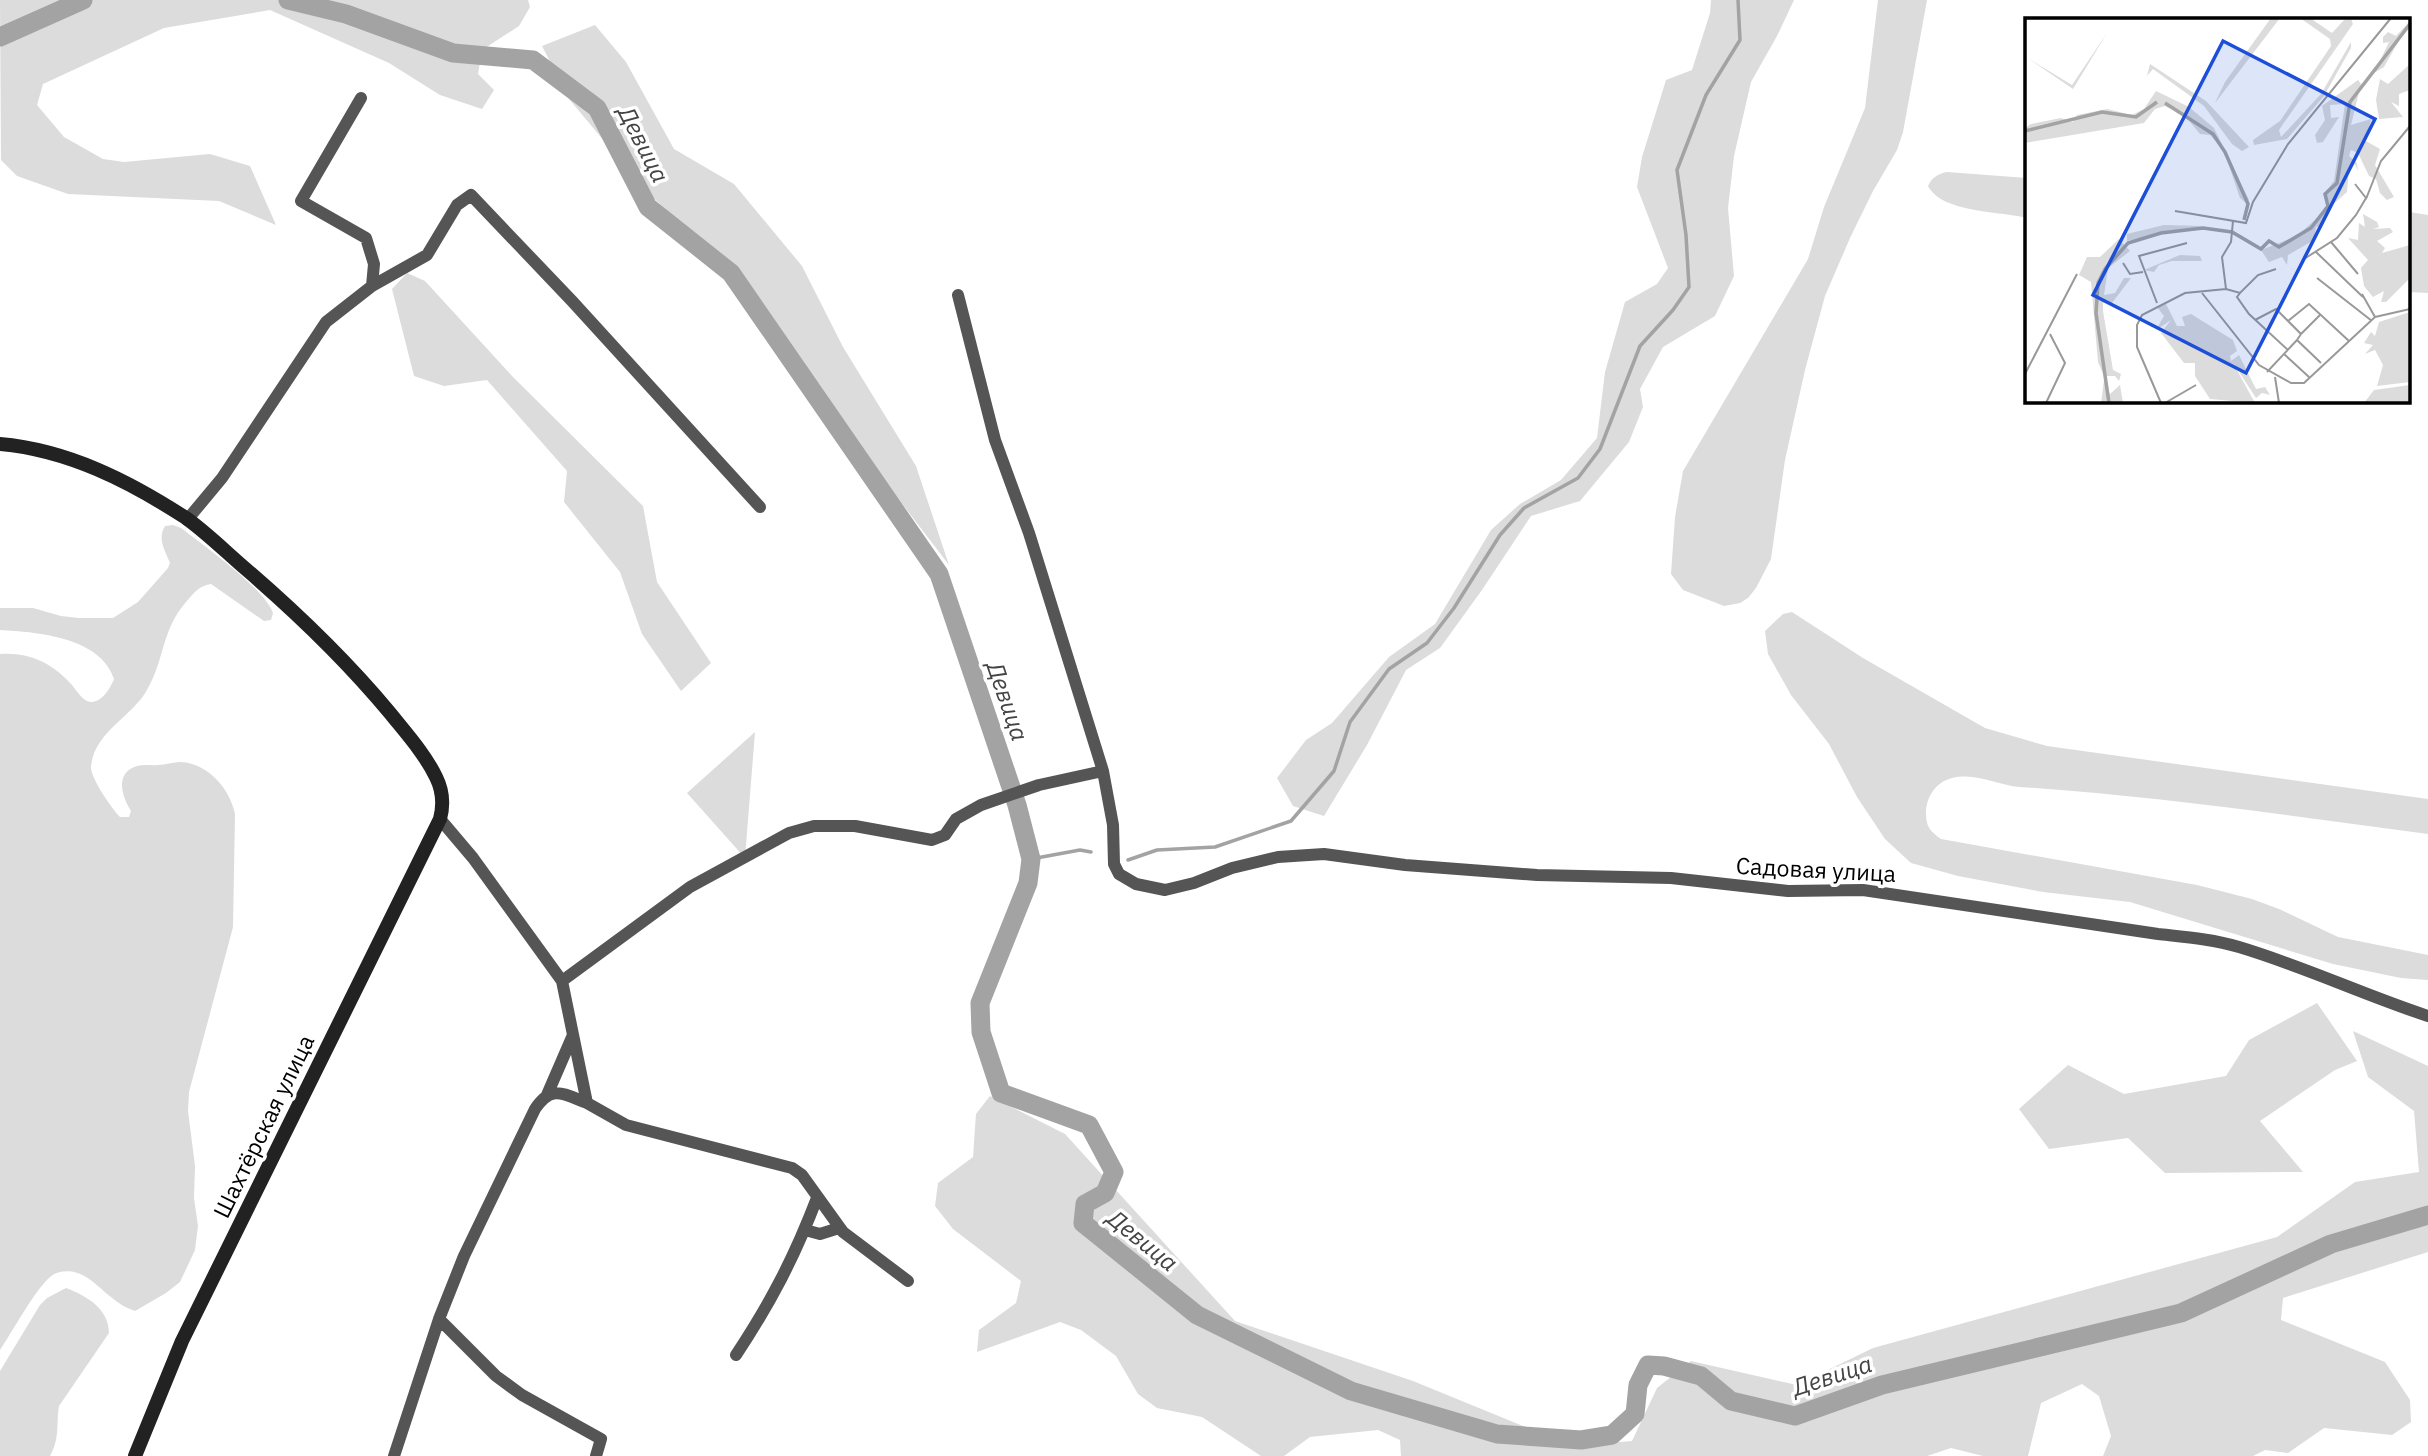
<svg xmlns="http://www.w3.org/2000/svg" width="2428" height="1456" viewBox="0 0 2428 1456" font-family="'IBM Plex Sans',sans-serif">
<rect width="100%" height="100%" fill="#fff"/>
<path fill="#dcdcdc" d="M 0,0 L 528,0 L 530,7 L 519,26 L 482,50 L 478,74 L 494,90 L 482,109 L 440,95 L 389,63 L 270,10 L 164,28 L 43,84 L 37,105 L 64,137 L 103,159 L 124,162 L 210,154 L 250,166 L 276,225 L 219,201 L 68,194 L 17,176 L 1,160 Z
M 1711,0 L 1794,0 L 1777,36 L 1751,82 L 1734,156 L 1728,208 L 1734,276 L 1715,316 L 1663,347 L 1640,389 L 1643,407 L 1629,442 L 1580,501 L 1531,516 L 1482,590 L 1440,648 L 1406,670 L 1367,745 L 1324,816 L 1293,806 L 1277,778 L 1306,740 L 1332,723 L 1389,657 L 1435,624 L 1491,530 L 1520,504 L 1561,480 L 1597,438 L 1605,372 L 1625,302 L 1657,284 L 1668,268 L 1637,187 L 1642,157 L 1666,80 L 1692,70 L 1710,13 Z
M 1878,0 L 1927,0 L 1903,132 L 1897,150 L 1873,191 L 1850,238 L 1825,296 L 1805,370 L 1785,460 L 1771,559 L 1756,588 L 1748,598 L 1740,603 L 1724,606 L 1683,590 L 1671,574 L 1675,517 L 1683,471 L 1808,259 L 1824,207 L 1865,108 Z
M 595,25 L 626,62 L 674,149 L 734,184 L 802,266 L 843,347 L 916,466 L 949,565 L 704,245 L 646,191 L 569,99 L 542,46 Z
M 1947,172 L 2027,178 L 2027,218 C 2000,211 1942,213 1928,186 C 1932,177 1938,174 1947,172 Z
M 2409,212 L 2428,215 L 2428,293 L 2409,292 Z
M 407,273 L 425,281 L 513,377 L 643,506 L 657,582 L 711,663 L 681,691 L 642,634 L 620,572 L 564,502 L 567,471 L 487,380 L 444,386 L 414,376 L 392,289 Z
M 173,525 L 181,528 C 202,544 265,589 273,613 L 271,620 L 264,621 L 211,584 C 198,586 194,593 186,602 C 161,631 165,659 147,690 C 131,718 94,732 91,767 C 90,777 112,809 120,817 L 129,817 L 131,811 C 122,797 114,773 137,766 C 144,764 151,766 158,765 C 166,765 173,762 180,762 C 208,763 230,789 235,814 L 233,927 L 189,1092 L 188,1111 L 195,1166 L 194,1198 L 198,1226 L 195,1250 L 180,1282 L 166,1293 L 135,1311 C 114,1304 103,1288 86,1277 C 75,1270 60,1269 50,1277 C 35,1290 12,1332 0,1350 L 0,654 C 30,652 52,663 72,685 C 76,690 81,698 87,701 C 100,706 110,689 114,679 C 101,637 36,632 0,630 L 0,608 L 33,608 L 61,616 L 79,618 L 113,618 L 138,602 L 168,568 L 170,563 C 165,550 157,539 165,526 Z
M 1792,612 L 1863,658 L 1985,728 L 2047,746 L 2428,799 L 2428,834 C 2292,816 2157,796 2020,787 C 1997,785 1976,772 1952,778 C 1936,782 1926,797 1926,813 C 1926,827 1930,831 1941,839 L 2197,885 L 2252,899 L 2279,909 L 2338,937 L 2428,955 L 2428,980 L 2401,978 L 2333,964 L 2130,902 L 2043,892 L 1958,876 L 1911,863 L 1885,839 L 1857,797 L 1829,744 L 1791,695 L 1768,654 L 1765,631 L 1783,614 Z
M 755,732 L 745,858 L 687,793 Z
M 2317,1003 L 2357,1061 L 2335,1070 L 2260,1121 L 2303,1172 L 2165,1173 L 2128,1138 L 2049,1149 L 2019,1109 L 2068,1065 L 2124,1094 L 2226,1076 L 2249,1040 Z
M 2353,1031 L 2428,1066 L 2428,1252 L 2283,1298 L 2281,1320 L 2385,1362 L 2410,1400 L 2411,1422 L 2392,1435 L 2324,1428 L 2288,1453 L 2265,1450 L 2253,1456 L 2103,1456 L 2111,1436 L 2099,1396 L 2082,1384 L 2041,1403 L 2028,1456 L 1983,1456 L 1951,1448 L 1927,1456 L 1401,1456 L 1400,1440 L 1378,1430 L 1310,1437 L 1284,1456 L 1261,1456 L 1202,1417 L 1157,1408 L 1138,1394 L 1116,1356 L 1081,1330 L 1060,1322 L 977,1352 L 979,1330 L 1016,1303 L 1021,1281 L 953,1229 L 935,1206 L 938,1183 L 973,1157 L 976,1114 L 990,1096 L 1065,1134 L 1235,1321 L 1413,1381 L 1572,1446 L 1632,1441 L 1657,1388 L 1691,1361 L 1797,1385 L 1873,1348 L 2277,1237 L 2355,1182 L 2419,1172 L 2414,1111 L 2368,1077 Z
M 66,1288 C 87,1296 109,1309 109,1333 L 59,1406 C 56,1424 60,1439 50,1456 L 0,1456 L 0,1371 L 40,1305 L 47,1298 Z"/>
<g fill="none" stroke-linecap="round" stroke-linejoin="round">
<path stroke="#a3a3a3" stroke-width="3.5" d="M 1031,859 L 1080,850 L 1091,852
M 1128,860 L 1157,850 L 1215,847 L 1291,821 L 1334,771 L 1350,722 L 1389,669 L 1427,643 L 1454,608 L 1500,535 L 1524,508 L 1578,478 L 1600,449 L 1640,346 L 1673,310 L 1689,287 L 1686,235 L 1677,170 L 1706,95 L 1740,40 L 1738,0"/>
<path stroke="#a3a3a3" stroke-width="19" d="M 288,0 L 346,14 L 453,53 L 533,60 L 597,108 L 648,207 L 731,273 L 939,574 L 1017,805 L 1031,859 L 1028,883 L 980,1003 L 981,1032 L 1001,1093 L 1089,1125 L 1114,1172 L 1105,1193 L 1085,1204 L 1083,1223 L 1197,1315 L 1351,1391 L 1497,1434 L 1581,1440 L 1612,1435 L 1635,1414 L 1638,1385 L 1648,1365 L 1664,1366 L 1701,1376 L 1731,1401 L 1795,1416 L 1882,1385 L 2181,1313 L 2331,1244 L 2428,1215
M 0,37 L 83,0"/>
<path stroke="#555" stroke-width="12" d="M 361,98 L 301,201 L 366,238 L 374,264 L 372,286
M 958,295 L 995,440 L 1029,533 L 1103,771 L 1113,825 L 1114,864 L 1119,874 L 1136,884 L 1165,890 L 1194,883 L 1232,868 L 1278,857 L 1324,854 L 1405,865 L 1537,875 L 1671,878 L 1788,891 L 1863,890 L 2158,934 C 2185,937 2212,939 2239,947 C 2303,966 2364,995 2428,1016
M 187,520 L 222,478 L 326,322 L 372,286 L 427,255 L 457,205 L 471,195 L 572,301 L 760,507
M 440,819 L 473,858 L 562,981 L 587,1103 L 626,1125 L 792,1168 L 802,1175 L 843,1232 L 908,1281
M 562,981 L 690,887 L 789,833 L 814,826 L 855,826 L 932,840 L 945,835 L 956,819 L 981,805 L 1039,785 L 1103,771
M 547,1095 L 573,1035
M 805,1230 L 820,1234 L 839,1228
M 439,1319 L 496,1376 L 522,1395 L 601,1439 L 596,1456
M 736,1355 C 771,1302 794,1258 817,1198
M 394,1456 L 439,1319 L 464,1256 L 535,1109 C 552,1084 563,1094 587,1103"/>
<path stroke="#222" stroke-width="14" d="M 0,444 C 68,450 129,481 186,518 C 207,533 227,553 247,570 C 298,614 346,660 390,713 C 406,733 425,754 436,777 C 443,791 444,804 440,819 L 182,1341 L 135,1456"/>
</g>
<g text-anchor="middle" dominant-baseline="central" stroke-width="7" stroke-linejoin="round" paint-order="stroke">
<g font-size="23" fill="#000" stroke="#fff">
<text transform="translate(1816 869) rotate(3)">Садовая улица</text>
<text transform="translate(263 1126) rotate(-64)">Шахтёрская улица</text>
</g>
<g font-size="24" font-style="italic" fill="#444" stroke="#fff">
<text transform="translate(644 144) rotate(63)">Девица</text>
<text transform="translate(1008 701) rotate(71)">Девица</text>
<text transform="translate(1143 1240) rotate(39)">Девица</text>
<text transform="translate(1832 1375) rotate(-18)">Девица</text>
</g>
</g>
<g transform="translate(2025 18)">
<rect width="385" height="385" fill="#fff"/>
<path d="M 246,0 L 255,0 L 190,85 L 200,64 ZM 275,0 L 285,0 L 307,15 L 319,2 L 326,1 L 328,6 L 254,112 L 256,119 L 296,76 L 326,24 L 326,30 L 299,78 L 262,121 L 229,127 L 228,122 L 255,103 L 306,28 L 305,21 ZM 385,3 L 359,49 L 349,55 L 364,24 L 358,25 L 358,19 L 363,14 L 371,18 ZM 82,15 L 48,71 L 4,41 L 47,67 ZM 125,46 L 181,83 L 224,129 L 217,133 L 207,126 L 179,88 L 128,51 L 122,58 ZM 385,46 L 385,72 L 374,76 L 374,88 L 366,84 L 378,99 L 354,101 L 351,82 L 355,61 L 363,66 ZM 333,62 L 336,66 L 326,107 L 346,101 L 341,123 L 355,131 L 350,147 L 369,179 L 362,182 L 355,175 L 351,161 L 344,158 L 333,135 L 326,132 L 324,138 L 332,145 L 333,153 L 330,146 L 324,150 L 322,174 L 305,189 L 298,207 L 291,209 L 289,222 L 263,237 L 262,247 L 257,239 L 244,244 L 236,232 L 272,218 L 303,190 L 301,173 L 309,163 L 320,86 L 305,87 L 306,100 L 314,99 L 298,124 L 292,125 L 290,117 L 300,102 L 297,88 ZM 131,73 L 164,89 L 189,110 L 224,182 L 221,185 L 215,180 L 199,133 L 185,117 L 175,116 L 161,99 L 140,88 L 130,91 L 119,105 L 0,125 L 0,110 L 6,106 L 36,100 L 48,104 L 52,97 L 82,91 L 107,97 L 119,91 ZM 338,196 L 352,204 L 354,209 L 348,211 L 365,210 L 368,214 L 352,223 L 360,230 L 357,235 L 385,227 L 385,260 L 361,284 L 356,284 L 359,273 L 348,279 L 339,268 L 336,250 L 343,242 L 323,220 L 333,222 L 334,205 L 340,209 ZM 139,207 L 178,208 L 102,223 L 102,216 ZM 94,221 L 105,233 L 83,250 L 79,277 L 90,275 L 99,260 L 106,260 L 87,285 L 78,285 L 78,293 L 88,352 L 96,356 L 94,363 L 90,358 L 79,358 L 73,344 L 66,264 L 54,257 L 62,239 L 75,239 ZM 155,237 L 175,238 L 177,243 L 147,243 L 134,247 L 129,254 L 119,252 ZM 141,286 L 152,308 L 160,308 L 157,299 L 166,296 L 208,322 L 212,333 L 205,338 L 206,343 L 214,337 L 231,371 L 240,369 L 245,377 L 237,375 L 231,380 L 207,343 L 230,385 L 185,381 L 170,358 L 170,345 L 159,345 L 136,315 L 146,302 L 131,312 L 139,298 L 132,289 ZM 385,294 L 385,364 L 352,368 L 358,347 L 350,332 L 340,336 L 348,327 L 339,325 L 346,314 L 350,318 L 354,304 ZM 79,362 L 85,376 L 95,367 L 98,385 L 76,385 ZM 385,367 L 385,385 L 339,385 L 349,372 Z" fill="#dcdcdc"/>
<path fill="none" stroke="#a3a3a3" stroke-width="3.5" d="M 140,85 L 188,116 L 200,134 L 223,186 L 219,202M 0,113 L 77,94 L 111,99 L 132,84M 84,385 L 71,295 L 73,265 L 80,251 L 103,225 L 136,215 L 178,210 L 207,214 L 236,231 L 244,223 L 254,229 L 286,210 L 303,188 L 300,176 L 312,165 L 325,84 L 385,6"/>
<path fill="none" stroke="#999" stroke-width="2" d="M 341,181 L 356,143 L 385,108M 150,193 L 221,205 L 228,184 L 263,126 L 366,0M 306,224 L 333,256M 291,234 L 338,279M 279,241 L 312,220 L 331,197 L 341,180 L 330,166M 98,245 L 105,256 L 118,254M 292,260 L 347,303M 201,271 L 197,239 L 206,224 L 208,203M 177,275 L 234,347 L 266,365 L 279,365 L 350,299M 215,275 L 212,279 L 224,296 L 263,332M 337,276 L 350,299M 132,285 L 114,238 L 162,225M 350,299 L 385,291M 230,302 L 251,291 L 276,316 L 272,322 L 296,345M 263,303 L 284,286 L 324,323M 276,316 L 296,296M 259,336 L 284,359M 242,354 L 272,322M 0,356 L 52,256M 250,359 L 254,385M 21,385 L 40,345 L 25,316M 136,385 L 112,329 L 112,307 L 117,297 L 160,275 L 201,271 L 215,275 L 233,257 L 251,251M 140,385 L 171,367"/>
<path fill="#1d4ed8" fill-opacity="0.15" stroke="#1d4ed8" stroke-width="3.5" d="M 198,23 L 350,101 L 221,355 L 68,277 Z"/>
<rect width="385" height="385" fill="none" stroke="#000" stroke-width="3.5"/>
</g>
</svg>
